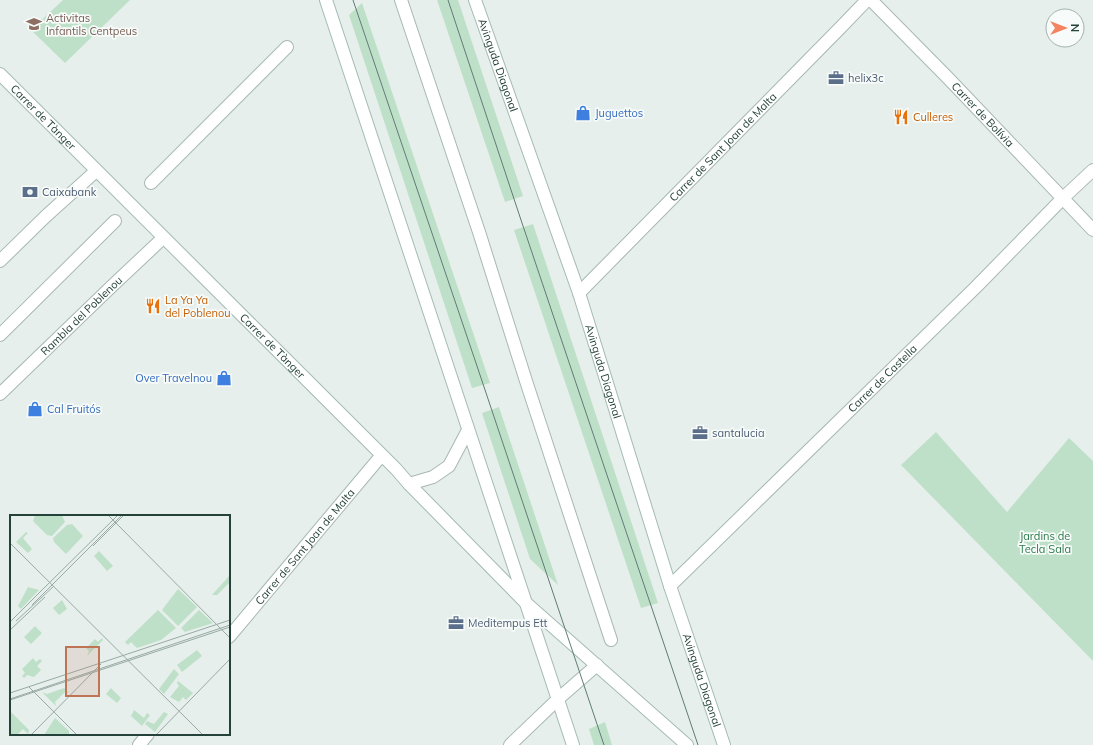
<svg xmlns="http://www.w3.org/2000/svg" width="1093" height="745" viewBox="0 0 1093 745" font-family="Mulish,sans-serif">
<rect width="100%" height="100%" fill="#e6efeb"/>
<path fill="#bfe0c8" d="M 63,0 L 130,0 L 65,63 L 31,30 Z
M 437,0 L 458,0 L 523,196 L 505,202 Z
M 362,3 L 490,383 L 472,388 L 349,15 Z
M 533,224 L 658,603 L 641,608 L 514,230 Z
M 499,407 L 558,585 L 530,559 L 482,413 Z
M 936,432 L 1007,512 L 1069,438 L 1093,461 L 1093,661 L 901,465 Z
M 605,722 L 612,745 L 594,745 L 589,729 Z"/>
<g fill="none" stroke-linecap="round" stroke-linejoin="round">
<defs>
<path id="lane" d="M 558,699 L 597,665"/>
<g id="street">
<path d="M 401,0 L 479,232 L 526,381 L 611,640"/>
<path id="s1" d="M 871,0 L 948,78 L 1093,230"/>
<path d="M 151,183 L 287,47"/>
<path d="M 0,261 L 46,216 L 96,171"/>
<path id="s2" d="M 579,293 L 843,25 L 867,0"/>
<path d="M 0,335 L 115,221"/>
<path id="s3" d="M 0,394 L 112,286 L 163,238"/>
<path d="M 409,484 L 433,477 L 449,466 L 468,430"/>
<path id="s4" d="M 670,586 L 977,286 L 1063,198 L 1093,170"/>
<path id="s5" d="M 229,637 L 381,456"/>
<path d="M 139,745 L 148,734"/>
<path d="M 510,745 L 558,699"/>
</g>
<g id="secondary">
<path d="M 326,0 L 573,745"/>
<path id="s6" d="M 475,0 L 579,293 L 670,586 L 724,745"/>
<path id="s7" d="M 0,74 L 396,469 L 409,484 L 526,603 L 687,745"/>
</g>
</defs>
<use href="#lane" stroke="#a8b8b2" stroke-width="14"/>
<use href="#street" stroke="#a8b8b2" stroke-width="14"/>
<use href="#secondary" stroke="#a4bbb3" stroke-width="14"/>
<use href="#lane" stroke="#fff" stroke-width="12"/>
<use href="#street" stroke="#fff" stroke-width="12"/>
<use href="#secondary" stroke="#fff" stroke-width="12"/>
<path stroke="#5f7d75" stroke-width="1" d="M 353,0 L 478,369 L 604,745
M 448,0 L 520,217 L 698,745"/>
</g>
<defs>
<symbol id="school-bare" viewBox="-9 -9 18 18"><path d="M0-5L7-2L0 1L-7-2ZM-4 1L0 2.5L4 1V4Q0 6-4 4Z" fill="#8d6e63" stroke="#f7fbf9" stroke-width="2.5" paint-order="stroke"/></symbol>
<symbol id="office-bare" viewBox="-9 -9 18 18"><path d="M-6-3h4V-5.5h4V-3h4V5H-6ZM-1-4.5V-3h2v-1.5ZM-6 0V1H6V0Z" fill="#5c6f8a" stroke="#f7fbf9" stroke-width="2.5" paint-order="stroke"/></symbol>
<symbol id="shop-bare" viewBox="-9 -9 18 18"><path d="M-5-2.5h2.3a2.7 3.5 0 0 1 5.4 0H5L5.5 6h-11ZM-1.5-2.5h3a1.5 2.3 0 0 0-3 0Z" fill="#3f7fe0" stroke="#f7fbf9" stroke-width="2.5" paint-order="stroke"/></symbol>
<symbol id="restaurant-bare" viewBox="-9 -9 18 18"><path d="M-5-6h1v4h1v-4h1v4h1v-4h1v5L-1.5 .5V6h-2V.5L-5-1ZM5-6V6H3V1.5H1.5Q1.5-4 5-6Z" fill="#e8710a" stroke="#f7fbf9" stroke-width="2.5" paint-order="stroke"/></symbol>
<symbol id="bank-bare" viewBox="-9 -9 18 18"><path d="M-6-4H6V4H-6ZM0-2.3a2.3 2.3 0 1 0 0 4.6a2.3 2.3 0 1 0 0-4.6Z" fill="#5c6f8a" stroke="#f7fbf9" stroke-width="2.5" paint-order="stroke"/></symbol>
</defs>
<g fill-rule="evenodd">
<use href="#school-bare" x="23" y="13" width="22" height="22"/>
<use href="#office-bare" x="825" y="67" width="22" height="22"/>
<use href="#shop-bare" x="572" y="102" width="22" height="22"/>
<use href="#restaurant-bare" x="890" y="106" width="22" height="22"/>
<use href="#bank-bare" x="19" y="181" width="22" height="22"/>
<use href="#restaurant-bare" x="142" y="295" width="22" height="22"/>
<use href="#shop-bare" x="213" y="367" width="22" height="22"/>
<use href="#shop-bare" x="24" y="398" width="22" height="22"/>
<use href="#office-bare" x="689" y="422" width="22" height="22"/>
<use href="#office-bare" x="445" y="612" width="22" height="22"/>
</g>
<g text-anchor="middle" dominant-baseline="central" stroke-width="3.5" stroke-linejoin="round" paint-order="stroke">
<g font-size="11" fill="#785e54" stroke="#f7fbf9" text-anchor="start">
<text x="46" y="18">Activitas<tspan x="46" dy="13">Infantils Centpeus</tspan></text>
</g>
<g font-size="11" fill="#24423a" stroke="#f7fbf9">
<text stroke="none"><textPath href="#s6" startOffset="69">Avinguda Diagonal</textPath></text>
<text stroke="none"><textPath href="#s1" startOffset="160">Carrer de Bolívia</textPath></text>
<text stroke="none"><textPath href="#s7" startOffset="61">Carrer de Tànger</textPath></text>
<text stroke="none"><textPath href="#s2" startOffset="205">Carrer de Sant Joan de Malta</textPath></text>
<text stroke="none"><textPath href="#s3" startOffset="113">Rambla del Poblenou</textPath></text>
<text stroke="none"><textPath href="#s7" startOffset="385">Carrer de Tànger</textPath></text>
<text stroke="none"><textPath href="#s6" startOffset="393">Avinguda Diagonal</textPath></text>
<text stroke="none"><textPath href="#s4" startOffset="297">Carrer de Castella</textPath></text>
<text stroke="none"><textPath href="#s5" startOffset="118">Carrer de Sant Joan de Malta</textPath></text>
<text stroke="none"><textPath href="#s6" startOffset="717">Avinguda Diagonal</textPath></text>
</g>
<g font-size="11" fill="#4e5e75" stroke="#f7fbf9" text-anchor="start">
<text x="848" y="78">helix3c</text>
<text x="42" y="192">Caixabank</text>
<text x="712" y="433">santalucia</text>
<text x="468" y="623">Meditempus Ett</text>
</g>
<g font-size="11" fill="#366cbe" stroke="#f7fbf9" text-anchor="start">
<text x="595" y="113">Juguettos</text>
<text x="212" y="378" text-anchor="end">Over Travelnou</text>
<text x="47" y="409">Cal Fruitós</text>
</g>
<g font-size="11" fill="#c56008" stroke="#f7fbf9" text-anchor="start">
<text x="913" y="117">Culleres</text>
<text x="165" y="300">La Ya Ya<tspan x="165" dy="13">del Poblenou</tspan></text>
</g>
<g font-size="11" fill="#2d7a4b" stroke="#f7fbf9">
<text x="1045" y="536">Jardins de<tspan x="1045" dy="13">Tecla Sala</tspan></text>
</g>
</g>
<g transform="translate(10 515)">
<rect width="220" height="220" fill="#e6efeb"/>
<path d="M 25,0 L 52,0 L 55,7 L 42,21 L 37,20 L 23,6 ZM 62,9 L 73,21 L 56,39 L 44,27 L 43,23 L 57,10 ZM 16,17 L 18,18 L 13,23 L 22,34 L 18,38 L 6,27 ZM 89,36 L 103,51 L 97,56 L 84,41 ZM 220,60 L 220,67 L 207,80 L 202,80 ZM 18,72 L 29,75 L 11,94 L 8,91 ZM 168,74 L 187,92 L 168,111 L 152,95 ZM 52,85 L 57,94 L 49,100 L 43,93 ZM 148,95 L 166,113 L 151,125 L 127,133 L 121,127 L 118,130 L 115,127 ZM 189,95 L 203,108 L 175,117 L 171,113 ZM 25,111 L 32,118 L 21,129 L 14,122 ZM 92,123 L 93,125 L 77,141 L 79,136 L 76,133 L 85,124 L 88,127 ZM 187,135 L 192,141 L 172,157 L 167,150 ZM 23,143 L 26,147 L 30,144 L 32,146 L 27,151 L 31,155 L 24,162 L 17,160 L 14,163 L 12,161 L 15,158 L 12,154 ZM 164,154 L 169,159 L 154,179 L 149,174 ZM 168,166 L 183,178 L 176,185 L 173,182 L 169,187 L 160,182 L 169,171 L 167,168 ZM 54,173 L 59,178 L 55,177 L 45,187 L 46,191 L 32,177 L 37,179 ZM 101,173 L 111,183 L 107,188 L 96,179 ZM 124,195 L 134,203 L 137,198 L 140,200 L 132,211 L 121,201 ZM 0,196 L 19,215 L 18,219 L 13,214 L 7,220 L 0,220 ZM 154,197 L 158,199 L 145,217 L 135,209 L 137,206 L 144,209 ZM 45,203 L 59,216 L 59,220 L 34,220 Z" fill="#bfe0c8"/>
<path fill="none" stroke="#98aaa4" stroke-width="1" d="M 98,0 L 220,123M 0,28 L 193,220M 83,31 L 114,0M 33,74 L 108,0M 36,76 L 112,0M 22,90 L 36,76M 6,106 L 44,71M 0,107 L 33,74M 0,115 L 35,82M 19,172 L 67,220M 0,178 L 220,105M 0,184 L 220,110M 0,185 L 220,112M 21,220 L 91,149M 146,220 L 220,144"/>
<path fill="#c07456" fill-opacity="0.15" stroke="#c07456" stroke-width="2" d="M 56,132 L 89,132 L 89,181 L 56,181 Z"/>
<rect width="220" height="220" fill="none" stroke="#24423a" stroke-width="2"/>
</g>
<g transform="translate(1065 28) rotate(90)"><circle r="19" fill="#f7fbf9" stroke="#a3b1ad"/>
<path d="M0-3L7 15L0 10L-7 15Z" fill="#f4845f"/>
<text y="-6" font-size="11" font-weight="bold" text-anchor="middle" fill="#24423a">N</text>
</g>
</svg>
